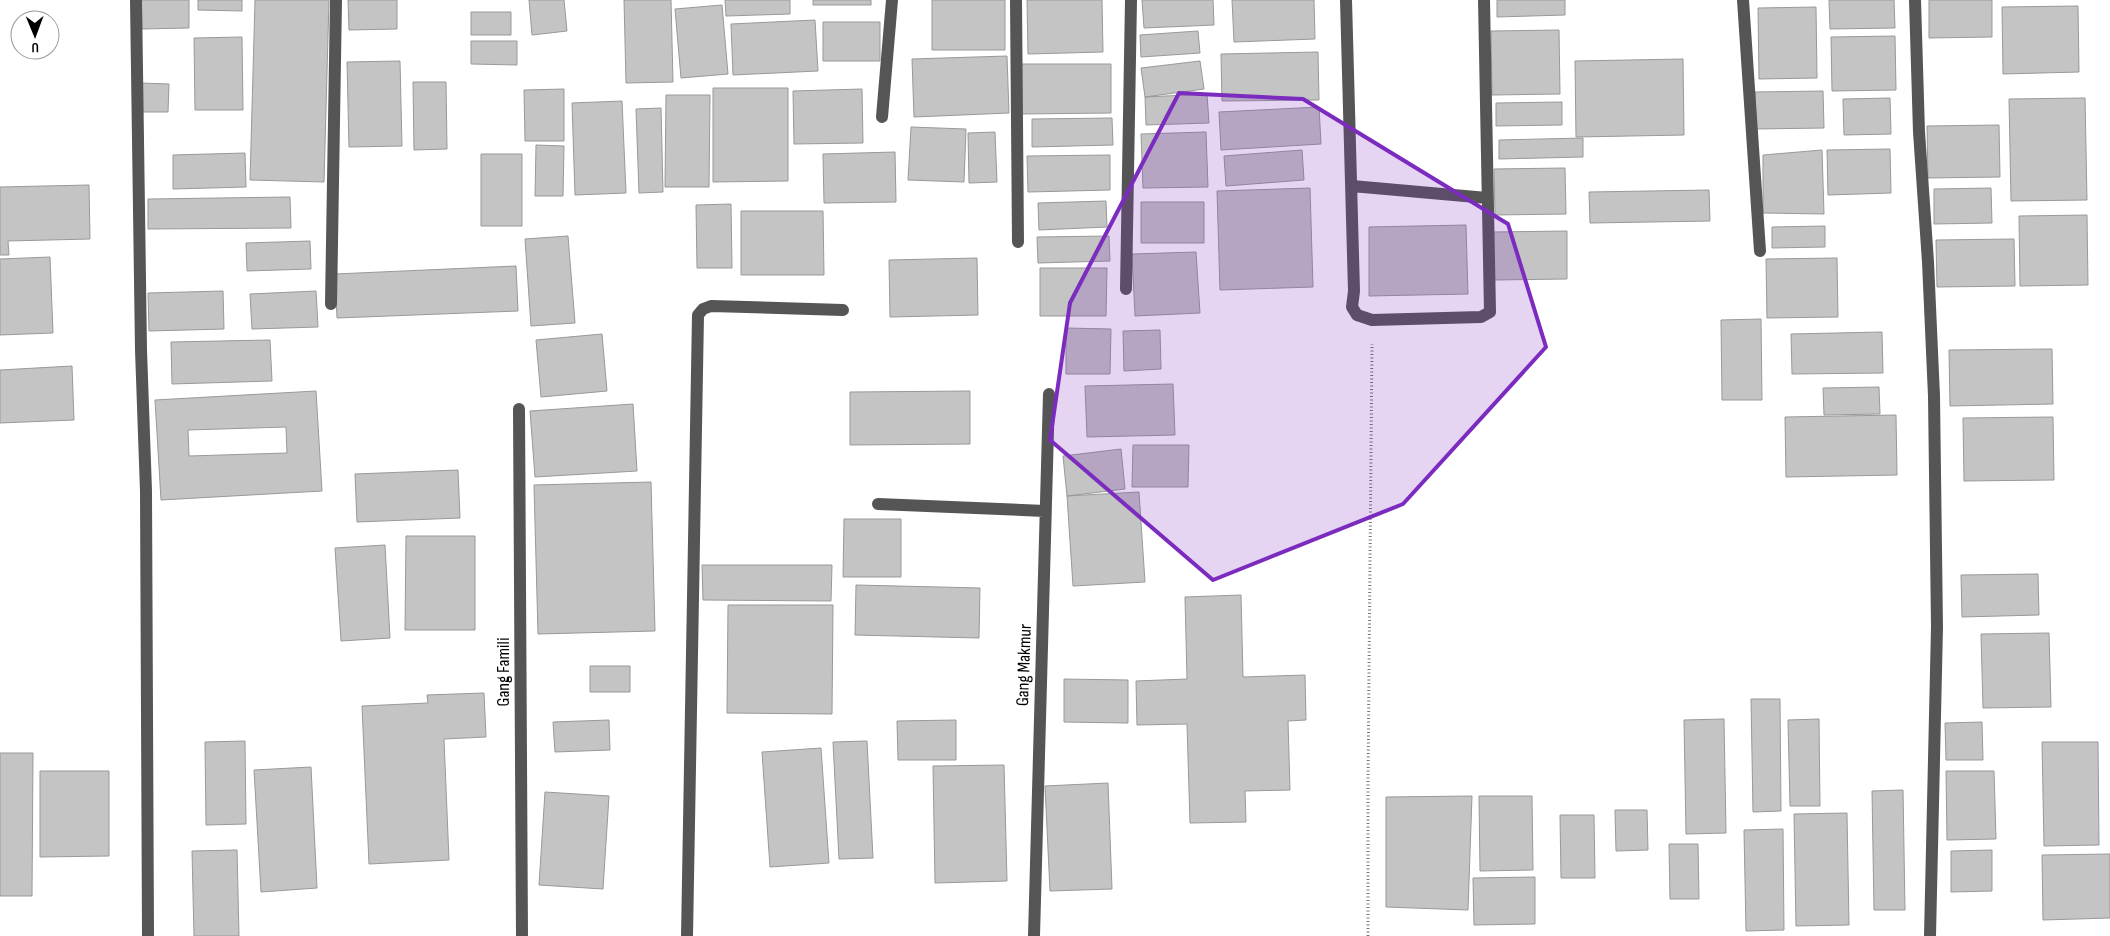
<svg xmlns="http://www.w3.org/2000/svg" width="2110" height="936" viewBox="0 0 2110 936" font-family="'Sofia Sans Condensed',sans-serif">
<rect width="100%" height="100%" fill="#fff"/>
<path fill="#c4c4c4" stroke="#999" fill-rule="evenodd" d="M 141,0 L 189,0 L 189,28 L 142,29 Z
M 198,0 L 242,0 L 242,11 L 198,10 Z
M 255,0 L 329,0 L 324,182 L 250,180 Z
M 348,0 L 397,0 L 397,29 L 349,30 Z
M 529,0 L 564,0 L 567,31 L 532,35 Z
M 624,0 L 671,0 L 673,82 L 626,83 Z
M 725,0 L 790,0 L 790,14 L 726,16 Z
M 813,0 L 871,0 L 871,5 L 813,5 Z
M 932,0 L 1005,0 L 1005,50 L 932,50 Z
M 1027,0 L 1102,0 L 1103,52 L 1028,54 Z
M 1142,0 L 1213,0 L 1214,25 L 1144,28 Z
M 1232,0 L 1314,0 L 1315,39 L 1234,42 Z
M 1497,0 L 1565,0 L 1565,15 L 1497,17 Z
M 1829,0 L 1894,0 L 1895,28 L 1830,29 Z
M 1929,0 L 1992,0 L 1992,37 L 1929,38 Z
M 722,5 L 728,74 L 681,78 L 675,9 Z
M 2078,6 L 2079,72 L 2003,74 L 2002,7 Z
M 1816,7 L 1817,78 L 1759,79 L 1758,8 Z
M 471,12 L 511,12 L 511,35 L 471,35 Z
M 815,20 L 818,71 L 733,75 L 731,24 Z
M 823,22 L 880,22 L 880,61 L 823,61 Z
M 1559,30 L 1560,94 L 1492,95 L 1491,31 Z
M 1198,31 L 1200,53 L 1141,57 L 1140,35 Z
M 1895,36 L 1896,90 L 1832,91 L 1831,37 Z
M 242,37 L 243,110 L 195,110 L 194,38 Z
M 471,41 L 517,41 L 517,65 L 471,64 Z
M 1318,52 L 1319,100 L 1222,101 L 1221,54 Z
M 1007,56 L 1009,113 L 914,117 L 912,59 Z
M 1683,59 L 1684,135 L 1576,137 L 1575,61 Z
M 400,61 L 402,146 L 349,147 L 347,62 Z
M 1200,61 L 1204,89 L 1145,97 L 1141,68 Z
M 1021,64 L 1111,64 L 1111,113 L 1021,114 Z
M 413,82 L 446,82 L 447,149 L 414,150 Z
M 139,83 L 169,84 L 168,112 L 139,112 Z
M 713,88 L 788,88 L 788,181 L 713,182 Z
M 564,89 L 564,141 L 525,141 L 524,90 Z
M 862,89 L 863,143 L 794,144 L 793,91 Z
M 1823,91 L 1824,128 L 1756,129 L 1755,92 Z
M 1207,94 L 1209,123 L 1146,125 L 1145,97 Z
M 666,95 L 710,95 L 709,187 L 665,187 Z
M 1890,98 L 1891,134 L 1844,135 L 1843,99 Z
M 2085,98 L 2087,200 L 2011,201 L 2009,99 Z
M 622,101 L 626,193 L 575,195 L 572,103 Z
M 1562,102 L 1562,125 L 1496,126 L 1496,103 Z
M 1319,107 L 1321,144 L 1221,150 L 1219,112 Z
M 661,108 L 663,192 L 639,193 L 636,109 Z
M 1112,118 L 1113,145 L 1032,147 L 1032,119 Z
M 1999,125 L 2000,177 L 1928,178 L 1927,126 Z
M 911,127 L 966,129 L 964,182 L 908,180 Z
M 995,132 L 997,182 L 969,183 L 968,133 Z
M 1206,132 L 1208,187 L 1143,188 L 1141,134 Z
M 1583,138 L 1583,157 L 1499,159 L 1499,140 Z
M 536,145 L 564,146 L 563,196 L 535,196 Z
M 1890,149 L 1891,193 L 1828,195 L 1827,150 Z
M 1302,150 L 1304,180 L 1226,186 L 1224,156 Z
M 1822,150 L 1824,214 L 1763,213 L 1763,155 Z
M 895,152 L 896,202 L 824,203 L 823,154 Z
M 245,153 L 246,187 L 173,189 L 173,155 Z
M 481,154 L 522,154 L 522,226 L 481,226 Z
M 1110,155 L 1110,190 L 1028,192 L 1027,156 Z
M 1565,168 L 1566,214 L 1495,215 L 1494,169 Z
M 89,185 L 90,239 L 8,241 L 9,255 L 0,255 L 0,187 Z
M 1310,188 L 1313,287 L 1220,290 L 1217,191 Z
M 1991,188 L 1992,223 L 1934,224 L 1934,189 Z
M 1709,190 L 1710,221 L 1590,223 L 1589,192 Z
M 290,197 L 291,228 L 148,229 L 148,199 Z
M 1106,201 L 1107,227 L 1039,230 L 1038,203 Z
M 1141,202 L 1204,202 L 1204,243 L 1141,243 Z
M 731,204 L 732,268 L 697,268 L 696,205 Z
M 741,211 L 823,211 L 824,275 L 741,275 Z
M 2087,215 L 2088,285 L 2020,286 L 2019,216 Z
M 1466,225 L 1468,294 L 1369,296 L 1369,227 Z
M 1825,226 L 1825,247 L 1772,248 L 1772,227 Z
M 1567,231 L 1567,279 L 1494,280 L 1493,232 Z
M 568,236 L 575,323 L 531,326 L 525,239 Z
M 1109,236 L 1110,261 L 1038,263 L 1037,237 Z
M 2014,239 L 2015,286 L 1937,287 L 1936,240 Z
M 310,241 L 311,269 L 247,271 L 246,243 Z
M 1196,252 L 1200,313 L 1135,316 L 1132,254 Z
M 50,257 L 53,333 L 0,335 L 0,259 Z
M 977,258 L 978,315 L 890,317 L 889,260 Z
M 1837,258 L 1838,317 L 1767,318 L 1766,259 Z
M 516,266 L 518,311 L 337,318 L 335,274 Z
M 1040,268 L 1107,268 L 1106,316 L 1040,316 Z
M 223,291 L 224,329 L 149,331 L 148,293 Z
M 316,291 L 318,327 L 252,329 L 250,294 Z
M 1761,319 L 1762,400 L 1722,400 L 1721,320 Z
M 1066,328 L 1111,329 L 1110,374 L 1066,374 Z
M 1160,330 L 1161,369 L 1124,371 L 1123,331 Z
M 1882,332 L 1883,373 L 1792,374 L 1791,334 Z
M 602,334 L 607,391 L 541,397 L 536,340 Z
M 270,340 L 272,381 L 172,384 L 171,342 Z
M 2052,349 L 2053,404 L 1950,406 L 1949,350 Z
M 72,366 L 74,420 L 0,423 L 0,370 Z
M 1173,384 L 1175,435 L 1087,437 L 1085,386 Z
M 1879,387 L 1880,414 L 1824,415 L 1823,388 Z
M 316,391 L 322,491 L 161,500 L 155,400 ZM 286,427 L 287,453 L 189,456 L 188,430 Z
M 970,391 L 970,444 L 850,445 L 850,392 Z
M 633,404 L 637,471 L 535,477 L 530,411 Z
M 1896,415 L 1897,475 L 1786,477 L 1785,417 Z
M 2053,417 L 2054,480 L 1964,481 L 1963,418 Z
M 1133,445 L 1189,445 L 1188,487 L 1132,487 Z
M 1121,449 L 1125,489 L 1067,496 L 1063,456 Z
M 458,470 L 460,518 L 357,522 L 355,474 Z
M 651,482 L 655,631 L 538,634 L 534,485 Z
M 1139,492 L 1145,582 L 1073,586 L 1067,496 Z
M 844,519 L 901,519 L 901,577 L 843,577 Z
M 406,536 L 475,536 L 475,630 L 405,630 Z
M 385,545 L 390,638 L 341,641 L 335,548 Z
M 702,565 L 832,565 L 831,601 L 703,600 Z
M 2038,574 L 2039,615 L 1962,617 L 1961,575 Z
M 856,585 L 980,588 L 979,638 L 855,635 Z
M 1241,595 L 1243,677 L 1305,675 L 1306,720 L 1288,721 L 1290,790 L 1245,791 L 1246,822 L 1190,823 L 1187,724 L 1137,725 L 1136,681 L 1187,679 L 1185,597 Z
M 728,605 L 833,605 L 832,714 L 727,713 Z
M 2049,633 L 2051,707 L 1983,708 L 1981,634 Z
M 590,666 L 630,666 L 630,692 L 590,692 Z
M 1064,679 L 1128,680 L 1128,723 L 1064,722 Z
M 484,693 L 486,737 L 444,739 L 449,860 L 369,864 L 362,706 L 428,703 L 427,695 Z
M 1751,699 L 1780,699 L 1781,811 L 1753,812 Z
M 1724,719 L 1726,833 L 1686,834 L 1684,720 Z
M 1819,719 L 1820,806 L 1790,806 L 1788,720 Z
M 609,720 L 610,750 L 555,752 L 553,722 Z
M 956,720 L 956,760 L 898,760 L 897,721 Z
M 1982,722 L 1983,760 L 1946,760 L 1945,723 Z
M 245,741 L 246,824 L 206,825 L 205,742 Z
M 867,741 L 873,858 L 839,859 L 833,742 Z
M 2042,742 L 2098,742 L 2099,845 L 2044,846 Z
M 821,748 L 829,863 L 770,867 L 762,752 Z
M 0,753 L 33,753 L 32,896 L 0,896 Z
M 1004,765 L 1007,881 L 935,883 L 933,766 Z
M 311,767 L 317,888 L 261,892 L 254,770 Z
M 40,771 L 109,771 L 109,856 L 40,857 Z
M 1946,771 L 1994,771 L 1996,839 L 1947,840 Z
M 1108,783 L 1112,889 L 1050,891 L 1045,786 Z
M 1903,790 L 1905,910 L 1874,910 L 1872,791 Z
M 545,792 L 609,796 L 603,889 L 539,885 Z
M 1472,796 L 1468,910 L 1386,907 L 1386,797 Z
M 1479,796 L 1532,796 L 1533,870 L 1480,871 Z
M 1615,810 L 1647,810 L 1648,850 L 1616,851 Z
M 1847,813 L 1849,925 L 1796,926 L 1794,814 Z
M 1560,815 L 1594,815 L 1595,878 L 1561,878 Z
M 1783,829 L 1784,930 L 1746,931 L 1744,830 Z
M 1669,844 L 1698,844 L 1699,899 L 1670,899 Z
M 237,850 L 239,936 L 194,936 L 192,851 Z
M 1992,850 L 1992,891 L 1951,892 L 1951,851 Z
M 2110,854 L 2110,918 L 2043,920 L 2042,855 Z
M 1535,877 L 1535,924 L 1474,925 L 1473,878 Z"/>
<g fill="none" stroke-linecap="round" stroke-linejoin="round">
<path stroke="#777" stroke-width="3" stroke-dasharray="1 2.5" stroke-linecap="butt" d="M 1368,936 L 1368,782 L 1372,344"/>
<path stroke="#555" stroke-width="12" d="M 136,0 L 141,350 L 146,491 L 148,936
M 1016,0 L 1018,242
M 1346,0 L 1354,291 L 1352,307 L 1357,315 L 1372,320 L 1481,317 L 1490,312 L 1484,0
M 1743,0 L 1760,251
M 1915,0 L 1919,132 L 1928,262 L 1934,396 L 1937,627 L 1930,936
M 882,117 L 892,0
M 1352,186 L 1487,198
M 1126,289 L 1131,0
M 331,304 L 336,0
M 519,409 L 522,936
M 878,504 L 1045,511
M 687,936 L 698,315 L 703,309 L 711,306 L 843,310
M 1034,936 L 1049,394"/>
</g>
<path fill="#7b2cbf" fill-opacity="0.2" stroke="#7b2cbf" stroke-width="4" stroke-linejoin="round" d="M 1179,93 L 1303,99 L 1508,224 L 1546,347 L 1403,504 L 1213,580 L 1050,440 L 1070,303 Z"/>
<g text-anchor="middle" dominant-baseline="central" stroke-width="4" stroke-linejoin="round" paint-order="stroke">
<g font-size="18" fill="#000" stroke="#fff">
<text transform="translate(1024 665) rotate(-88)">Gang Makmur</text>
<text transform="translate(503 672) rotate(-90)">Gang Famili</text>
</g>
</g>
<g transform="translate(35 35) rotate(179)"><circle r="24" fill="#ffffff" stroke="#999999"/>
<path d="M0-4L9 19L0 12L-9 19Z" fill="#000000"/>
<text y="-8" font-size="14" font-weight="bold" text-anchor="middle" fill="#000000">U</text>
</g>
</svg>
